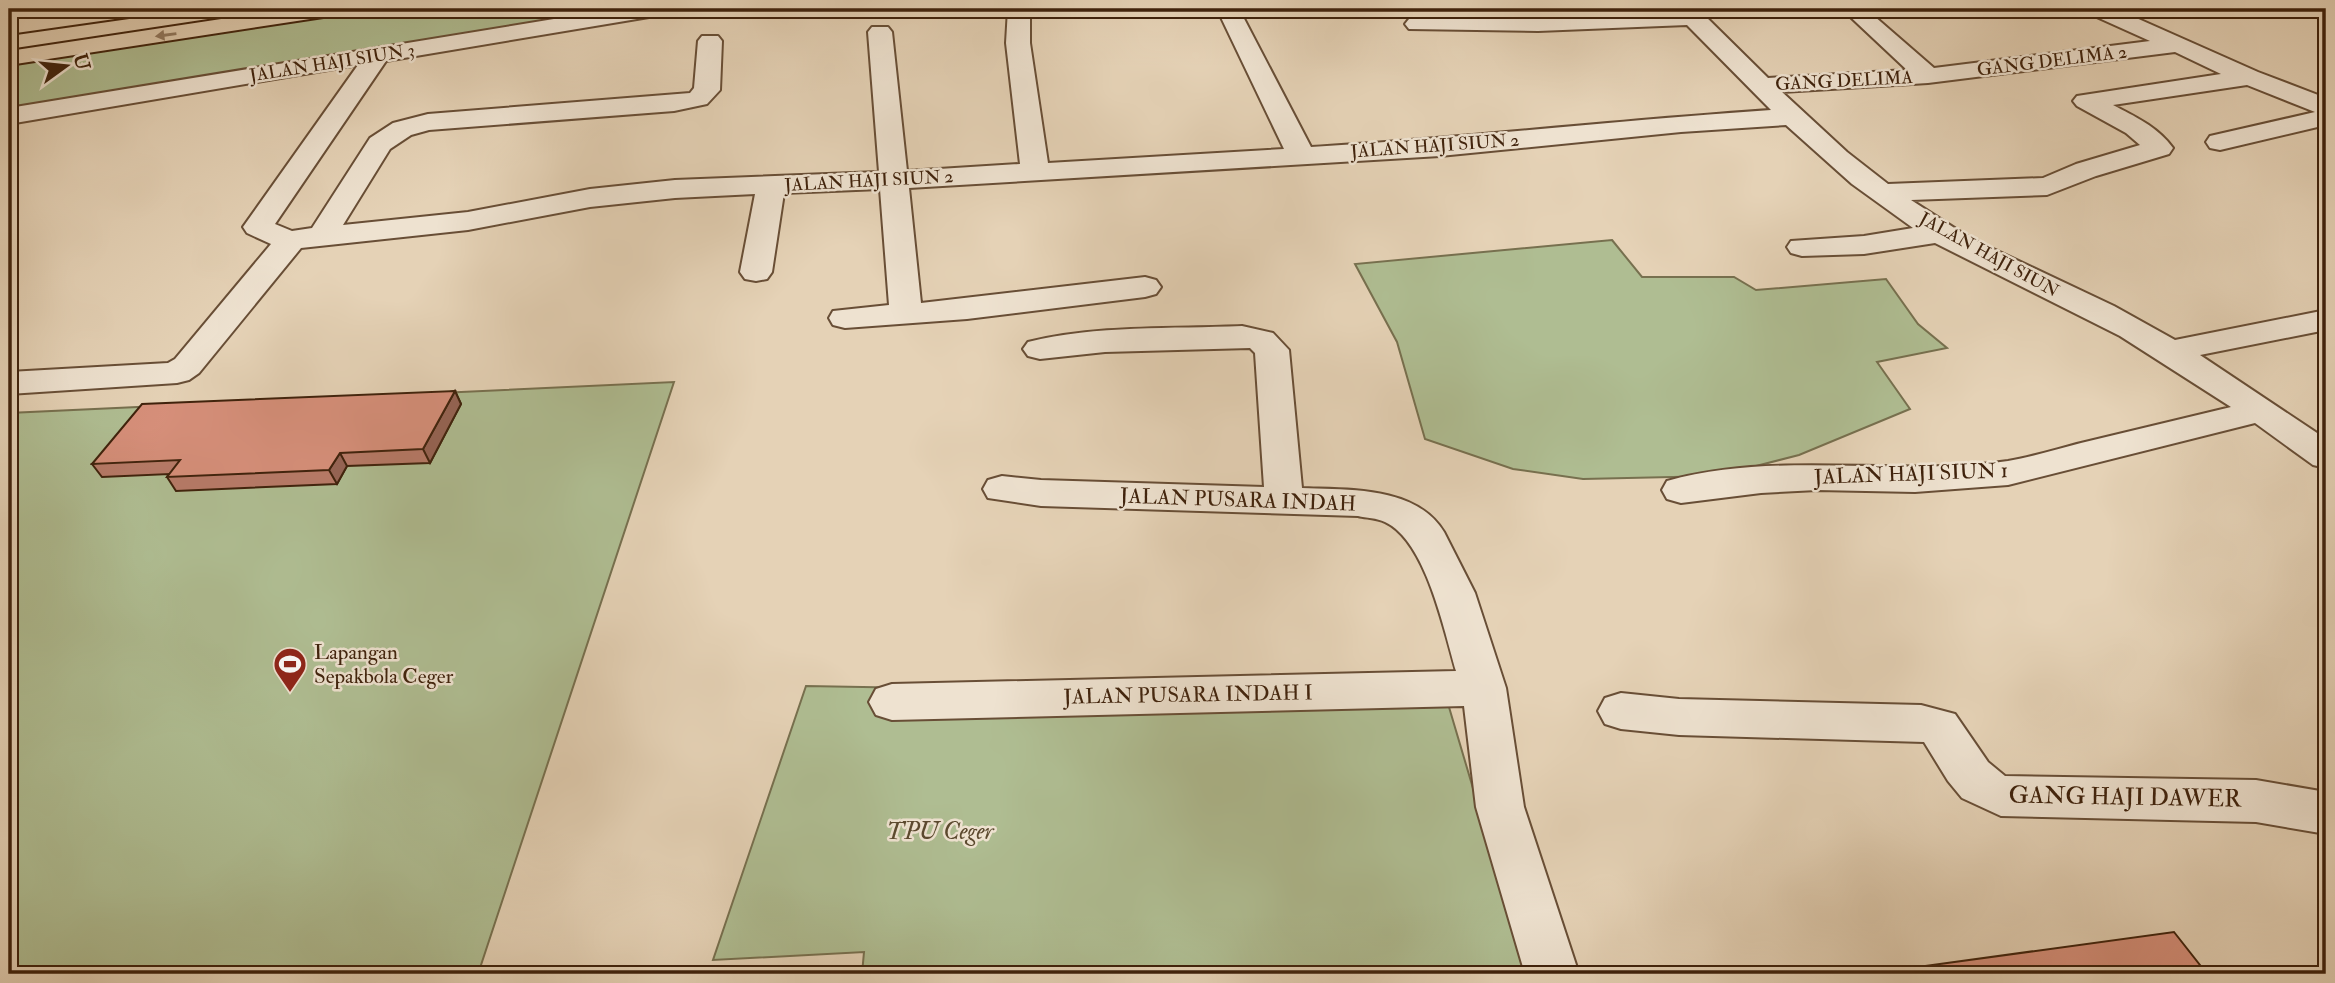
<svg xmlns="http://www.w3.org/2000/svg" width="2335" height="983" viewBox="0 0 2335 983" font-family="'IM FELL Double Pica',serif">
<rect width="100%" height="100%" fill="#e5d2b6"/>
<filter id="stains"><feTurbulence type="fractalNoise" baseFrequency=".00286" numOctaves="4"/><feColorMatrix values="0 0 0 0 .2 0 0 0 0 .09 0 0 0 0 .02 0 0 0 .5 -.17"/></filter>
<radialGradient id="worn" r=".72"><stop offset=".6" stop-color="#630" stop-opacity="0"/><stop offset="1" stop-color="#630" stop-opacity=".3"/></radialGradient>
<path fill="#afbd92" stroke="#77704f" stroke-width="2" d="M 330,9 L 632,9 L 9,116 L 9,58 Z
M 1612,240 L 1642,277 L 1734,277 L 1756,290 L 1886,279 L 1918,324 L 1947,348 L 1877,362 L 1910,409 L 1799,455 L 1717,476 L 1583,479 L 1513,469 L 1425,439 L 1397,342 L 1355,264 Z
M 674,382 L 478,974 L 9,974 L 9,413 Z
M 806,686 L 1446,697 L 1528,974 L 862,974 L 864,952 L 713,960 Z"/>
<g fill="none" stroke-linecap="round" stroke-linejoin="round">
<defs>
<path id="minor" d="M 615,9 L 666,9 L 663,14 L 655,16 L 386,61 L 275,224 L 292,231 L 312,228 L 370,138 L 393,123 L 428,114 L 690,93 L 694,88 L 698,41 L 702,36 L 718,36 L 722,41 L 720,90 L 707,104 L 674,111 L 429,130 L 411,135 L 390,149 L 343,225 L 468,212 L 590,189 L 675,180 L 879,172 L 868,32 L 872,27 L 888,27 L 892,32 L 907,171 L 1020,164 L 1006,43 L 1008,9 L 1030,9 L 1030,43 L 1048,163 L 1284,149 L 1217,9 L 1239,9 L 1311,147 C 1465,138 1618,120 1771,110 L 1687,25 L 1538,31 L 1409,29 L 1405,24 L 1409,19 L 1417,17 L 1538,17 L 1698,9 L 1768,78 L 1907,70 L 1842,9 L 1866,9 L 1934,68 L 2150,41 L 2090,14 L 2087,9 L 2116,9 L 2258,72 L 2326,98 L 2326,125 L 2220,150 L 2210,148 L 2206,142 L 2210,136 L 2315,112 L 2247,85 L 2113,105 C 2134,116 2158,127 2173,148 L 2169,154 L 2096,176 L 2047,195 L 1911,200 L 1970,238 L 2114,306 L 2175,340 L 2326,310 L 2326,330 L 2200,355 L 2326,439 L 2326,468 L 2313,465 L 2255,423 L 2008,485 L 1915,492 L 1817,490 L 1761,493 L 1681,503 L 1667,499 L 1662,490 L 1667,481 C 1778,450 1896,477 2008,461 C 2032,457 2057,449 2081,443 C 2131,431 2181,419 2231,407 L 2120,336 L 1935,243 L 1864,254 L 1802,256 L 1791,253 L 1787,247 L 1791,241 L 1864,236 L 1913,228 L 1852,184 L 1786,125 L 1681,132 L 1440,156 L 909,188 L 921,303 L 1145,277 L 1156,280 L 1161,287 L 1156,294 L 1145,297 L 967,319 L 845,328 L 833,325 L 829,318 L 833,311 L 889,305 L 880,189 L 784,193 L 772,272 L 767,279 L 756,281 L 745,279 L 740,272 L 755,194 L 675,198 L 590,207 L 468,230 L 301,248 L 199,373 L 189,380 L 177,383 L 9,394 L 9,372 L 168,363 L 175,359 L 271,244 L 247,233 L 243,227 L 358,65 L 9,124 L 9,108 ZM 2175,52 L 2221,74 L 2077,96 L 2073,101 L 2077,106 L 2126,133 L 2140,145 L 2076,164 L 2043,178 L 1888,184 L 1847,152 L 1782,92 L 1928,83 Z
M 1242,326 L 1273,333 L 1289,350 L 1302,488 C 1349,490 1416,486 1444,532 L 1475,593 L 1506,688 L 1524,807 L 1579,974 L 1525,974 L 1476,807 L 1464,706 L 892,720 L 876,715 L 869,702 L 876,689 L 892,684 L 1456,671 C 1444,630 1426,541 1385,522 C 1377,518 1366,518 1358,516 L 1041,506 L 988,498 L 983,489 L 988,480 L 1002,476 L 1041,480 L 1264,487 L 1255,353 L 1250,348 L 1105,352 L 1040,359 L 1028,356 L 1023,349 L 1028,342 C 1096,325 1172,329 1242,326 Z
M 1621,693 L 1679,699 L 1921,705 L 1955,714 L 1988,762 L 2005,776 L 2256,780 L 2326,792 L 2326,834 L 2256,822 L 2001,816 L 1962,798 L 1948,781 L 1924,742 L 1679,735 L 1621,729 L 1605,724 L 1598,711 L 1605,698 Z"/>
<path id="highway" d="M 89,9 L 147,9 L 144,14 L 136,16 L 9,34 L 9,20 Z
M 287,9 L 341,9 L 338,14 L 330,16 L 9,65 L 9,51 Z"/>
</defs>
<use href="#minor" stroke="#684e36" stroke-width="4"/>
<use href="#highway" stroke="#3f220c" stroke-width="4"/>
<use href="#minor" fill="#eee2d0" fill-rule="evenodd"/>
<use href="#highway" fill="#e5d2b6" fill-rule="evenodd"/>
</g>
<path fill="#b87b69" stroke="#3f220c" stroke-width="2" d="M 455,391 L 461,404 L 430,463 L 347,466 L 337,484 L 176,491 L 167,477 L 169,474 L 102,477 L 92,464 Z
M 1925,966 L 2207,974 L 1919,974 Z"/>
<path fill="#966455" stroke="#3f220c" stroke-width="2" d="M 455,391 L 461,404 L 430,463 L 423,449 Z
M 340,453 L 347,466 L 337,484 L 329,470 Z"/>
<path fill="#d68f7a" stroke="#3f220c" stroke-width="2" d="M 455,391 L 423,449 L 340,453 L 329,470 L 167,477 L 180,460 L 92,464 L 142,404 Z
M 2174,932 L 2207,974 L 1930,974 L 1925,966 Z"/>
<defs><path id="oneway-solid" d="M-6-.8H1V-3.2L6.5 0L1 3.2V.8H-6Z" transform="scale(1.75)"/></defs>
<use fill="#927a61" href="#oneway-solid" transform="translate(166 35) rotate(172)"/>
<defs>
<symbol id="stadium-pin" viewBox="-11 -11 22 30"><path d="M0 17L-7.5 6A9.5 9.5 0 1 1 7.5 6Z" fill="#8f2418" stroke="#eee2d0"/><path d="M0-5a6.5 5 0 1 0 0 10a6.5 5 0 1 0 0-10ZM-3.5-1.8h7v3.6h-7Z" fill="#fff"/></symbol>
</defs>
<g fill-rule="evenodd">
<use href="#stadium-pin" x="271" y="645" width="38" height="52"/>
</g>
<g text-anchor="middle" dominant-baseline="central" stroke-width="5" stroke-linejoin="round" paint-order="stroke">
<g font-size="18" fill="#3f220c" stroke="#eee2d0">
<text transform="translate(2052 61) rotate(-7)">GANG DELIMA 2</text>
<text transform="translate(332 63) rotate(-9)">JALAN HAJI SIUN 3</text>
<text transform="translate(1844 81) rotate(-3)">GANG DELIMA</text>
<text transform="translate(1435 146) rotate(-4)">JALAN HAJI SIUN 2</text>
<text transform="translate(869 181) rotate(-3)">JALAN HAJI SIUN 2</text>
<text transform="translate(1989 255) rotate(29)">JALAN HAJI SIUN</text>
</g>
<g font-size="21" fill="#3f220c" stroke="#eee2d0">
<text transform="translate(1911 474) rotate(-2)">JALAN HAJI SIUN 1</text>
<text transform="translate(1238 500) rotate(2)">JALAN PUSARA INDAH</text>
<text transform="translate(1188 695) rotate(-1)">JALAN PUSARA INDAH I</text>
</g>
<g font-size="21" fill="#3f220c" stroke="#eee2d0" text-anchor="start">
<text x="314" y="652">Lapangan<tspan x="314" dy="24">Sepakbola Ceger</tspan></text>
</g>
<g font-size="24" fill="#3f220c" stroke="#eee2d0">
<text transform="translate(2125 797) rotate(1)">GANG HAJI DAWER</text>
</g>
<g font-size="24" font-style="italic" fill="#5b492e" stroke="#eee2d0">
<text x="940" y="831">TPU Ceger</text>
</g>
</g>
<rect width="2335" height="983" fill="none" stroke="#e5d2b6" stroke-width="35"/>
<rect x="10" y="10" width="2314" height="962" fill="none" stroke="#3f220c" stroke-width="3.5"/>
<rect x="18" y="18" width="2300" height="948" fill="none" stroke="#3f220c" stroke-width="2"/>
<g transform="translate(66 66) rotate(75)" stroke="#eee2d0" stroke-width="5" paint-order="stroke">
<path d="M0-5L12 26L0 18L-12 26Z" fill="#3f220c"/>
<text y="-10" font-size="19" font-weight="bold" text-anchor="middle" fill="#3f220c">U</text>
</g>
<rect width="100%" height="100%" filter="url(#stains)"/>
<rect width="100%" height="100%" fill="url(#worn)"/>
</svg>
